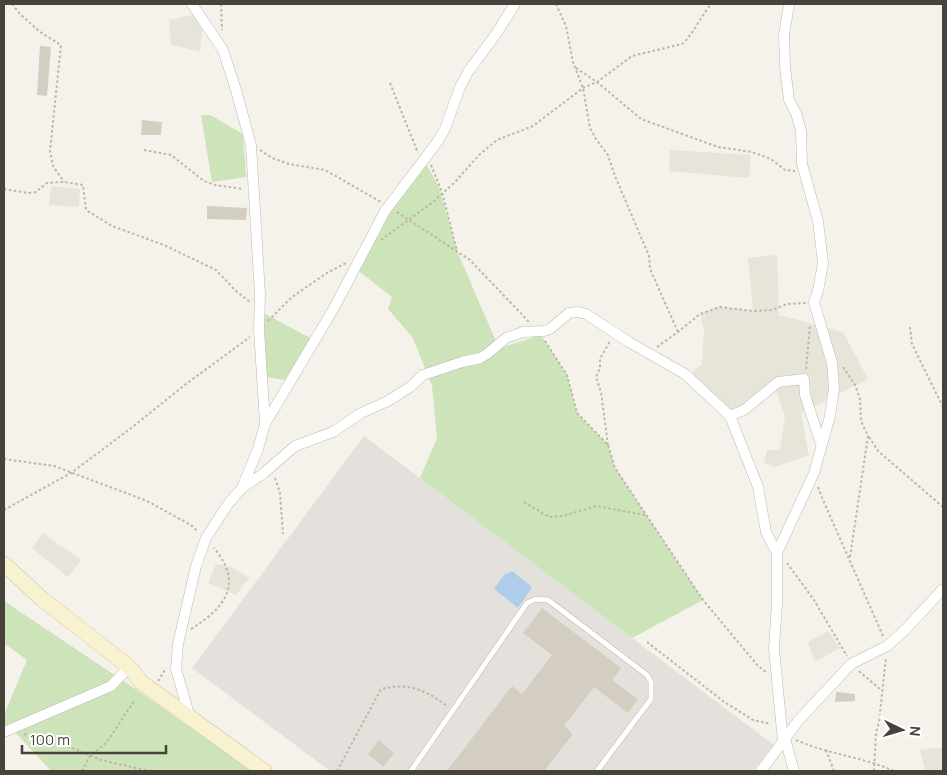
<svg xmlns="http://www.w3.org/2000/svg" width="947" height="775" viewBox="0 0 947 775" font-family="Manrope,sans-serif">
<rect width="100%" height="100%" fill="#f4f2eb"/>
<path fill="#e7e4da" d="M 192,15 L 199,23 L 202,30 L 200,51 L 171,45 L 169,20 Z
M 670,150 L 751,155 L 749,178 L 669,171 Z
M 51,186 L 80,189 L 79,207 L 49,205 Z
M 777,255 L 779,315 L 843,332 L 868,379 L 801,413 L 809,455 L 775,467 L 764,463 L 767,450 L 780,450 L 785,416 L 775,386 L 758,402 L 726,413 L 687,377 L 702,364 L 704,331 L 700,314 L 720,307 L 753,311 L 748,258 Z
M 43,533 L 81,560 L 68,577 L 32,548 Z
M 216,564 L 234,568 L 249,578 L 236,595 L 208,583 Z
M 828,631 L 840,648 L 815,662 L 808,642 Z
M 943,747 L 943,771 L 925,771 L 920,750 Z"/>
<path fill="#e4e1dc" d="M 364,436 L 774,745 L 753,771 L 330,771 L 192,668 Z"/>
<path fill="#cde3b9" d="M 201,115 L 210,115 L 243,134 L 246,177 L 212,182 Z
M 422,157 L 439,187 L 457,251 L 495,339 L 503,347 L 541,335 L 567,375 L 577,413 L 608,445 L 615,468 L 703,600 L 632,638 L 420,478 L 437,438 L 432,386 L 413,338 L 388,309 L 392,297 L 355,268 Z
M 260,311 L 314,340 L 291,381 L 261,376 Z
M 4,601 L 134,688 L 252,771 L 51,771 L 13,730 L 4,730 L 4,715 L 27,660 L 4,643 Z"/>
<path fill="#afcde8" d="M 512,571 L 532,587 L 518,608 L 494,589 L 504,575 Z"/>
<path fill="#d4cec2" d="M 40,46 L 51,47 L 47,96 L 37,95 Z
M 142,120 L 162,122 L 161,135 L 141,135 Z
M 207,206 L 247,208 L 246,220 L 207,219 Z
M 542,608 L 621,668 L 612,680 L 638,699 L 628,713 L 594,687 L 564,726 L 573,734 L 544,771 L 447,771 L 512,686 L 522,694 L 552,655 L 523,633 Z
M 836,692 L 855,694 L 855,701 L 835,702 Z
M 379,740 L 394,753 L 383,767 L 368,754 Z"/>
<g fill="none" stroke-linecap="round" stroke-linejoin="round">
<defs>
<path id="lane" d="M 411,771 L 527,603 L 536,599 L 548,600 L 647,675 L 651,682 L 651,699 L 597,771"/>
<path id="street" d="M 192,4 L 223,50 L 236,90 L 251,145 L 260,294 L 259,330 L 265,423
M 730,416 L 744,410 L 778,382 L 804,379 L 805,395 L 821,444
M 242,488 L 264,473 L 295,446 L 333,432 L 361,413 L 388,401 L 410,387 L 423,375 L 462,362 L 480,358 L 487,354 L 506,338 L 523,332 L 544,331 L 550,329 L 569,313 L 578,312 L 586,314 L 629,342 L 685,374 L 730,416 L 758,487 L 766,532 L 777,553
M 190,718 L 176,669 L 178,644 L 196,566 L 206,538 L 228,504 L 242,488 L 258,449 L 265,424 L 334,308 L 385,211 L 438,141 L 445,129 L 460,87 L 468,72 L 496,34 L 515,4
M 4,732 L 111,686 L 129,667
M 785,739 L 794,771
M 783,741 L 774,649 L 777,603 L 777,553 L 814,473 L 830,416 L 834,388 L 832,363 L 814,302 L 818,291 L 823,263 L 818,221 L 802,164 L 801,131 L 796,113 L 789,100 L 785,67 L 784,35 L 789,4
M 761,771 L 798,721 L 851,664 L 887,646 L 904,631 L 943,589"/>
<path id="secondary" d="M 4,564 L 42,599 L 129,667 L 141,682 L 264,771"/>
</defs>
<use href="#lane" stroke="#bebaaf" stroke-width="6"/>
<use href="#street" stroke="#bebaaf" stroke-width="11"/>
<use href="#secondary" stroke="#cec6a0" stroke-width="16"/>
<path stroke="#beb6a2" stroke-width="2" stroke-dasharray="2.5 2.5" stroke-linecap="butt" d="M 12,4 L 20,14 L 40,32 L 61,45 L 50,151 L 53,166 L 64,182
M 221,4 L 222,30
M 556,4 L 566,26 L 573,62 L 583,88 L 590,128 L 596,139 L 608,155 L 615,176 L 649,256 L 650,269 L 678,332
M 576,68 L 597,82 L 641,119 L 718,147 L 752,152 L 771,159 L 785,170 L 795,171
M 390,83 L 418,153
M 144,150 L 171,155 L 204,181 L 215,185 L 243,189
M 260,150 L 272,158 L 289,164 L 325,170 L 381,202
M 431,165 L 442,192 L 457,251
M 4,189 L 28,193 L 36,192 L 47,183 L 64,182 L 83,185 L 86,210 L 112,226 L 164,245 L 216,270 L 236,291 L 250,302
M 397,212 L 470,260 L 529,322
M 381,240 L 433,202 L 455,182 L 479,155 L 497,140 L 533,126 L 583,88 L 597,82 L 632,56 L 682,44 C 693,35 701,16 711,4
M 268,321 L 292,297 L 327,273 L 346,263
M 910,327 L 912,344 L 943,407
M 545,341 L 567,375 L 577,413 L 608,445 L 615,468 L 703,600 L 758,666 L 766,672
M 657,347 L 678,332 L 700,314 L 720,307 L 753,311 L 772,310 L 787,304 L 806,303
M 843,367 L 855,385 L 860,399 L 861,421 L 868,436 L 850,557
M 806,369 L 810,326
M 869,437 L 878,451 L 943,507
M 608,445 L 601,392 L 596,377 L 600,368 L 600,359 L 610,341
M 4,459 L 54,466 L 126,493 L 147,501 L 191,525 L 198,532
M 275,478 L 280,493 L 283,534
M 818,487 L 823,500 L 883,636
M 524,502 L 549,517 L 563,516 L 596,506 L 645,515
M 4,510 L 71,473 L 130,429 L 186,384 L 250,337
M 787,563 L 814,600 L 847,656
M 191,629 C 225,608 244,584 214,548
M 647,642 L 723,701 L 753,720 L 771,724
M 859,671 L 881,690
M 158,681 L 166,668
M 24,734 L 70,747 L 101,760 L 149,771
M 796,740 C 827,754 863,757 894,771
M 826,750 L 834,771
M 82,771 L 90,756 L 107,742 L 134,701
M 337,771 L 381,689 C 409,682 425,690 447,706
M 874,771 L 876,733 L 879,722 L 886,657"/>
<use href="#lane" stroke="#fff" stroke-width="5"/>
<use href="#street" stroke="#fff" stroke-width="10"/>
<use href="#secondary" stroke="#f9f2d0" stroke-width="15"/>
</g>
<rect width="947" height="775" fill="none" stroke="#47433a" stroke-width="10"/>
<g transform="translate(902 730) rotate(95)" stroke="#ffffff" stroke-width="4" paint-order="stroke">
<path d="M0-4L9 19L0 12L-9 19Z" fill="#47433a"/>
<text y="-8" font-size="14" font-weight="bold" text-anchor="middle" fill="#47433a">N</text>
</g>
<path d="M22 745v8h144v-8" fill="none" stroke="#47433a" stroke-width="2.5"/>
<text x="30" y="745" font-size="15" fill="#47433a" stroke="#ffffff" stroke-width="4" paint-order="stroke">100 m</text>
</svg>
